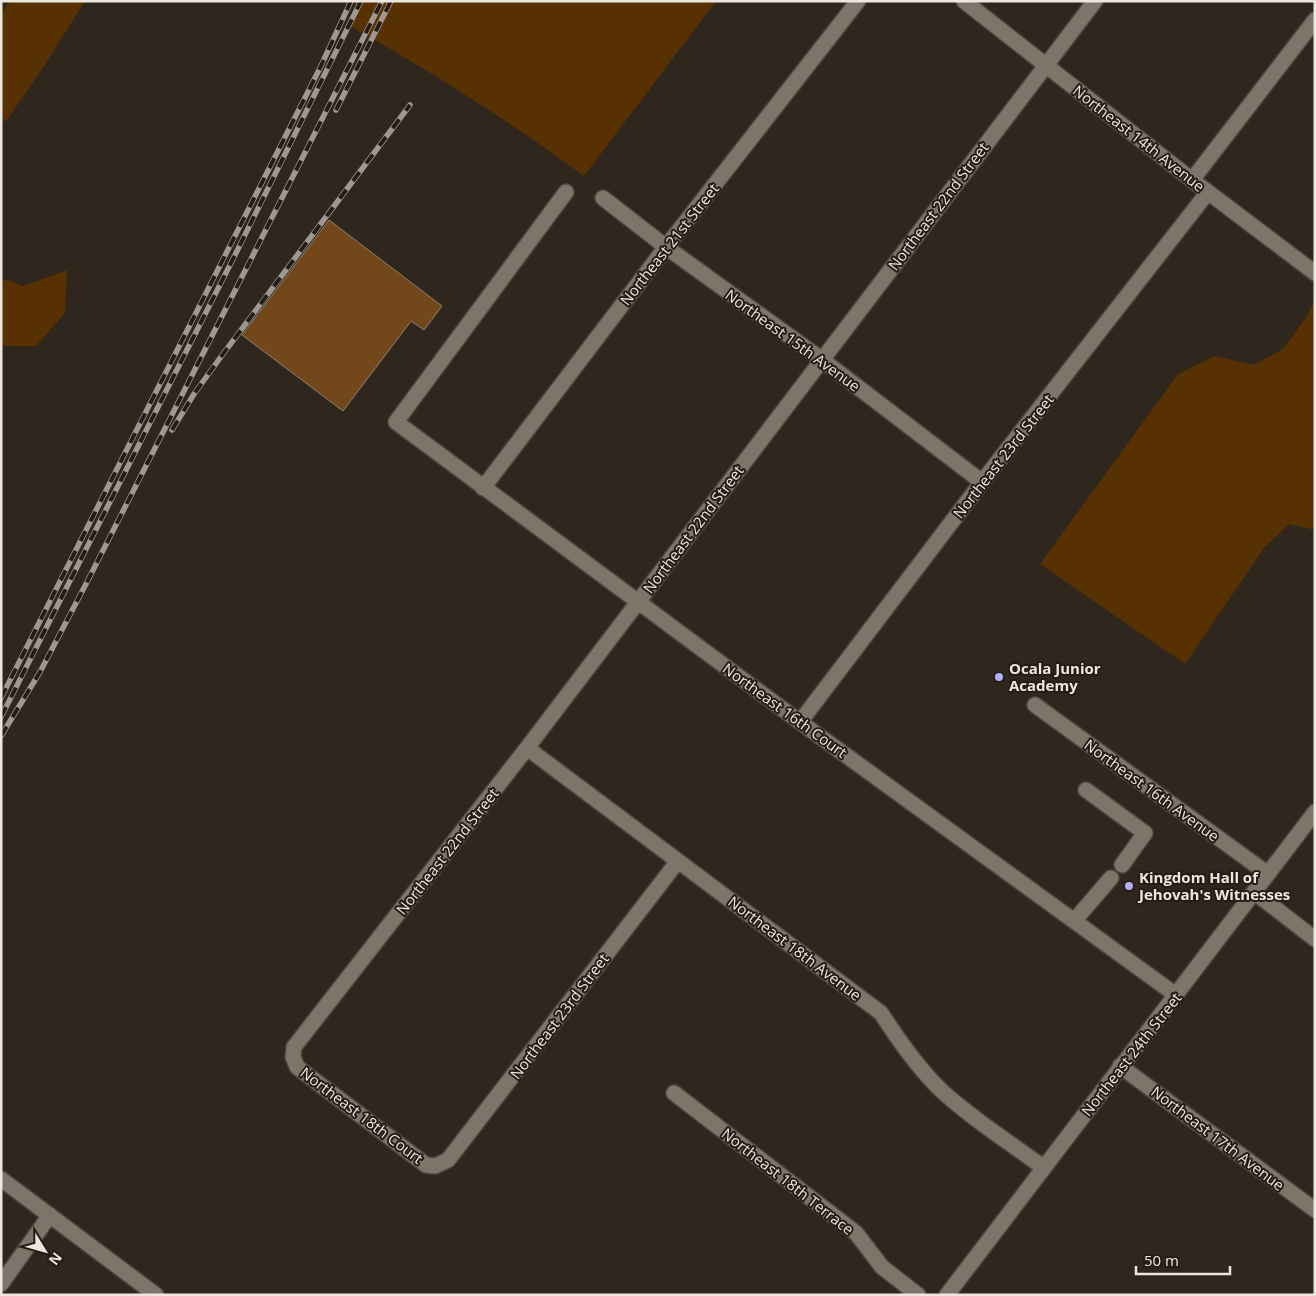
<svg xmlns="http://www.w3.org/2000/svg" width="1316" height="1296" viewBox="0 0 1316 1296" font-family="'Open Sans',sans-serif">
<rect width="100%" height="100%" fill="#2f261e"/>
<path fill="#573101" d="M 10,1 L 85,1 L 44,66 L 7,120 L 1,122 L 1,13 Z
M 357,1 L 716,1 L 584,176 C 509,121 429,70 348,25 Z
M 67,270 L 65,313 L 36,346 L 1,346 L 1,278 L 23,286 Z
M 1315,300 L 1315,530 L 1289,524 L 1264,548 L 1185,664 L 1040,564 L 1178,374 L 1215,356 L 1254,365 L 1284,348 L 1307,316 Z"/>
<path fill="#72481b" stroke="#8c8177" d="M 329,220 L 442,306 L 424,330 L 411,321 L 343,411 L 242,335 Z"/>
<g fill="none" stroke-linecap="round" stroke-linejoin="round">
<defs>
<path id="minor" d="M 964,1 L 1192,180 L 1315,273
M 1192,180 L 1315,20
M 566,192 L 396,422 L 800,722 L 1176,995
M 603,198 L 666,247 L 821,359 L 982,482
M 483,488 L 666,247 L 858,1
M 1035,705 L 1268,874
M 800,722 L 982,482 L 1208,192
M 527,748 L 881,1013 C 899,1041 925,1078 951,1099 C 980,1124 1013,1145 1044,1168
M 1086,790 L 1145,833 L 1122,865
M 678,861 L 448,1160 L 435,1166 L 426,1165 L 297,1067 L 293,1057 L 294,1047 L 527,748 L 1095,1
M 1254,892 L 1315,939
M 1074,921 L 1111,878
M 1120,1066 L 1315,1210
M 674,1093 L 856,1233 L 882,1267 L 918,1295
M 1,1179 L 156,1295
M 1,1284 L 50,1215
M 947,1295 L 1315,812"/>
</defs>
<use href="#minor" stroke="#4a433c" stroke-width="18"/>
<use href="#minor" stroke="#7f746a" stroke-width="15"/>
<defs>
<path id="rail" d="M 336,110 L 391,1
M 172,430 L 194,394 L 220,358 L 410,105
M 1,698 L 320,68 L 351,1
M 1,717 L 234,257 L 361,1
M 1,736 L 40,672 L 87,582 L 382,1"/>
</defs>
<use href="#rail" stroke="#9f9891" stroke-width="5.5"/>
<use href="#rail" stroke="#251d15" stroke-width="4" stroke-dasharray="11" stroke-linecap="butt"/>
</g>
<g fill="#b0aefa" stroke="#251d15" stroke-width="2">
<circle cx="999" cy="677" r="5"/>
<circle cx="1129" cy="886" r="5"/>
</g>
<g text-anchor="middle" dominant-baseline="central" stroke-width="4" stroke-linejoin="round" paint-order="stroke">
<g font-size="15" fill="#ede7e1" stroke="#251d15">
<text transform="translate(1139 138) rotate(38)">Northeast 14th Avenue</text>
<text transform="translate(938 206) rotate(-53)">Northeast 22nd Street</text>
<text transform="translate(669 244) rotate(-52)">Northeast 21st Street</text>
<text transform="translate(793 340) rotate(36)">Northeast 15th Avenue</text>
<text transform="translate(1003 456) rotate(-52)">Northeast 23rd Street</text>
<text transform="translate(693 529) rotate(-53)">Northeast 22nd Street</text>
<text transform="translate(785 710) rotate(36)">Northeast 16th Court</text>
<text transform="translate(1152 790) rotate(36)">Northeast 16th Avenue</text>
<text transform="translate(447 851) rotate(-52)">Northeast 22nd Street</text>
<text transform="translate(795 948) rotate(37)">Northeast 18th Avenue</text>
<text transform="translate(559 1016) rotate(-53)">Northeast 23rd Street</text>
<text transform="translate(1131 1054) rotate(-52)">Northeast 24th Street</text>
<text transform="translate(362 1115) rotate(37)">Northeast 18th Court</text>
<text transform="translate(1218 1138) rotate(37)">Northeast 17th Avenue</text>
<text transform="translate(788 1181) rotate(38)">Northeast 18th Terrace</text>
</g>
<g font-size="15" font-weight="bold" fill="#ede7e1" stroke="#251d15" text-anchor="start">
<text x="1009" y="668">Ocala Junior<tspan x="1009" dy="17">Academy</tspan></text>
<text x="1139" y="877">Kingdom Hall of<tspan x="1139" dy="17">Jehovah's Witnesses</tspan></text>
</g>
</g>
<rect width="1316" height="1296" fill="none" stroke="#ede7e1" stroke-width="5"/>
<g transform="translate(45 1251) rotate(127)" stroke="#251d15" stroke-width="4" paint-order="stroke">
<path d="M0-4L9 19L0 12L-9 19Z" fill="#ede7e1"/>
<text y="-8" font-size="14" font-weight="bold" text-anchor="middle" fill="#ede7e1">N</text>
</g>
<path d="M1136 1266v8h94v-8" fill="none" stroke="#ede7e1" stroke-width="2.5"/>
<text x="1144" y="1266" font-size="15" fill="#ede7e1" stroke="#251d15" stroke-width="4" paint-order="stroke">50 m</text>
</svg>
